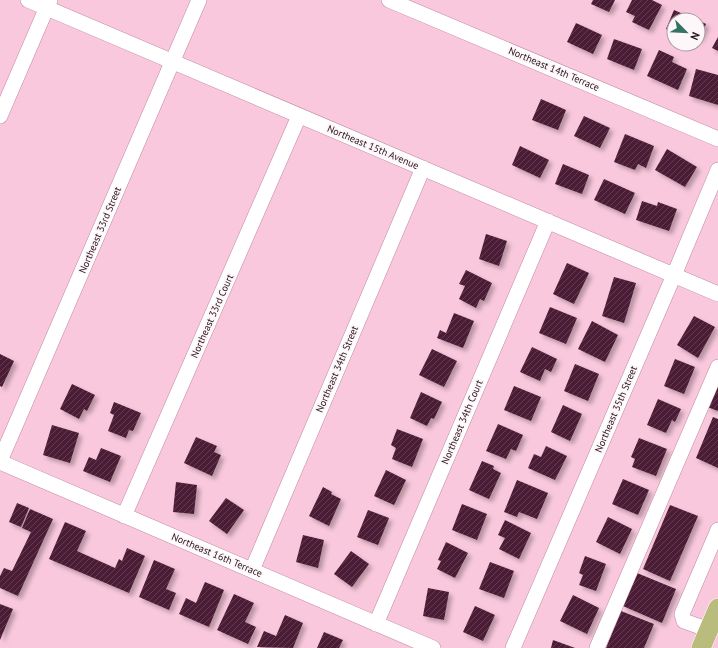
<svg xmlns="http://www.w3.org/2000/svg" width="718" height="648" viewBox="0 0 718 648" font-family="'PT Sans',sans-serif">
<defs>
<pattern id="building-hatch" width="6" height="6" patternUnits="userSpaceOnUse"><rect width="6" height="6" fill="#4c1e35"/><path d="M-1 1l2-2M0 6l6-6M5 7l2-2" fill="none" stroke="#633d50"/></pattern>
<filter id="shadow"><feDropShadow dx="3.5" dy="3.5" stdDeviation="2" flood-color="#0004"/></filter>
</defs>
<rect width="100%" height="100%" fill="#f9c8dc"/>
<path fill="url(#building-hatch)" filter="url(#shadow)" d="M 593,0 L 615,0 L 609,12 L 591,4 Z
M 632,0 L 652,0 L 662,5 L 649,30 L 632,22 L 635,16 L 626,12 Z
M 674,10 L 697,20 L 674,20 L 674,32 L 666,29 Z
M 698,20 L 706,24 L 698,42 Z
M 576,23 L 602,35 L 593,54 L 567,42 Z
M 718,37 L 718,51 L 712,48 Z
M 614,39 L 642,49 L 634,70 L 607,59 Z
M 659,50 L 674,57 L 672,62 L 687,69 L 678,90 L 647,76 Z
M 696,69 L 718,75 L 718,105 L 689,96 Z
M 541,99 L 566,110 L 558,130 L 532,120 Z
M 584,116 L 610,128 L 600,148 L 574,136 Z
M 625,134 L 654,146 L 646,168 L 638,164 L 635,170 L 614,162 Z
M 520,146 L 549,160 L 540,178 L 512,165 Z
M 667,149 L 697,167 L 685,187 L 655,170 Z
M 563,164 L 589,175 L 582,194 L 555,184 Z
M 604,179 L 635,193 L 625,214 L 594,200 Z
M 642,201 L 657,206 L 658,202 L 677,209 L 669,231 L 636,220 Z
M 486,234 L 507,241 L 499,266 L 479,259 Z
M 567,263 L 589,273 L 574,304 L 553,294 Z
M 466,270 L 492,283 L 484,301 L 480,299 L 476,308 L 459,299 L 465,286 L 459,284 Z
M 614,277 L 636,283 L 624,323 L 602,316 Z
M 550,307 L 577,318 L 566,344 L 539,333 Z
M 454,313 L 474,321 L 463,348 L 437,338 L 440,330 L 446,333 Z
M 694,316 L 715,327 L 698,358 L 677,345 Z
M 592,321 L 618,335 L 605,362 L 578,349 Z
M 532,347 L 557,359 L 551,372 L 545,369 L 540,381 L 520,372 Z
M 432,349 L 457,361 L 444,387 L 419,375 Z
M 0,354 L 14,361 L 2,387 L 0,386 Z
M 675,359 L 695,367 L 684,394 L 664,386 Z
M 575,364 L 599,374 L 588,401 L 564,391 Z
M 718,379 L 718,411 L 707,407 Z
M 72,384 L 95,395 L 87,411 L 84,409 L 79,419 L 60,409 Z
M 514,386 L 541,397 L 531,421 L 504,410 Z
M 421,392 L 442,402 L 434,419 L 431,418 L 427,426 L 410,418 Z
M 658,399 L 681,409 L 675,422 L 672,420 L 666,433 L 647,425 Z
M 114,402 L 141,413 L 133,431 L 129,430 L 126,438 L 108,431 L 114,415 L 110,413 Z
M 563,405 L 582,414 L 570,441 L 551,432 Z
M 713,417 L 718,419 L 718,468 L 696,458 Z
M 498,424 L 523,435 L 516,451 L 511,449 L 506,459 L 486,451 Z
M 52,425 L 79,433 L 70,463 L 43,455 Z
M 397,429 L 423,439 L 412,467 L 392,459 L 396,448 L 391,445 Z
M 196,437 L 217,446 L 214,452 L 221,455 L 212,476 L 184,463 Z
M 639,438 L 667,449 L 656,476 L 632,467 L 635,459 L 631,457 Z
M 546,446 L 567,456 L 555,480 L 528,468 L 534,454 L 541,457 Z
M 101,448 L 121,456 L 110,482 L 83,471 L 89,457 L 96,460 Z
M 482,461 L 494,466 L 493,469 L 501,473 L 489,499 L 469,490 Z
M 386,470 L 406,480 L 394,505 L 374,496 Z
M 623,479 L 649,490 L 638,515 L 612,504 Z
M 517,480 L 548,493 L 537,519 L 519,512 L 517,517 L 504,512 Z
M 176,482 L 197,485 L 194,514 L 173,512 Z
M 323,487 L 332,492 L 331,494 L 341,499 L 329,526 L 309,516 Z
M 226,498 L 244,510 L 227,534 L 209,521 Z
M 17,503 L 29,508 L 21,527 L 9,522 Z
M 462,504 L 487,514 L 477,540 L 452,530 Z
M 670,505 L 698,516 L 670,581 L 643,569 Z
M 30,509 L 53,519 L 18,596 L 0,588 L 0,576 L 4,568 L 12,571 L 31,532 L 22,528 Z
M 368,510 L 389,518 L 378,545 L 357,537 Z
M 608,517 L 632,529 L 620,554 L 596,542 Z
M 505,520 L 531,533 L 519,559 L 499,549 L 505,538 L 498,535 Z
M 65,522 L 86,531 L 77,551 L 115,568 L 119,559 L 122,561 L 127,548 L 145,556 L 129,593 L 49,559 Z
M 303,535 L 324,540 L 318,568 L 296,562 Z
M 446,542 L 468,553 L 455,578 L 437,569 L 441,561 L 438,560 Z
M 351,551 L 369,564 L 352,587 L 334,574 Z
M 585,556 L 606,564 L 596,591 L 579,585 L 583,575 L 579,573 Z
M 154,560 L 175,569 L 166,589 L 176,593 L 169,610 L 139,597 Z
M 490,562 L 514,571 L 504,598 L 479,589 Z
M 637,573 L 676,589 L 662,623 L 623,606 Z
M 205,582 L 224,590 L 209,627 L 179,614 L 186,598 L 196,603 Z
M 428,588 L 449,592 L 444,620 L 423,616 Z
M 234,594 L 254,603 L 245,622 L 256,627 L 248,644 L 217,630 Z
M 573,595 L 599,608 L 587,634 L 560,621 Z
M 0,604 L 13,609 L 0,640 Z
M 475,606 L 495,615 L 483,641 L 463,632 Z
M 621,611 L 654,624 L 644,648 L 606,648 Z
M 285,615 L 303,623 L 293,648 L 257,647 L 264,631 L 276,636 Z
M 324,632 L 343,640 L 339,648 L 317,648 Z
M 553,640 L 575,648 L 551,648 Z"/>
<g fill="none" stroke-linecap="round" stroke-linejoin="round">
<defs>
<path id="minor" d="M 28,0 L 718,294
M 389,0 L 718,139
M 0,116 L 50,0
M 0,461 L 199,0
M 0,462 L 433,648
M 124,516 L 299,116
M 252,570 L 423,168
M 376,624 L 548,221
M 709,630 L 684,621 L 682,614 L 718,530
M 513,648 L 674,275 L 718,170
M 597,648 L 718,367"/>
<path id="major" d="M 701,648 L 718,608"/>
</defs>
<use href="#minor" stroke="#c088a0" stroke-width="16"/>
<use href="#major" stroke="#fff" stroke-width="20"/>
<use href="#minor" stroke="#fff" stroke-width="15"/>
<use href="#major" stroke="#b9bc7c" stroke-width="19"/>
</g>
<g text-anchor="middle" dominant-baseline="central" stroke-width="4" stroke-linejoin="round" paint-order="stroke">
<g font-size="10" fill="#28131c" stroke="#fdf7f9">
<text transform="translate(554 69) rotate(23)">Northeast 14th Terrace</text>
<text transform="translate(373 147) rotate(23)">Northeast 15th Avenue</text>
<text transform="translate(100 230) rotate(-67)">Northeast 33rd Street</text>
<text transform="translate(212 316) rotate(-66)">Northeast 33rd Court</text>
<text transform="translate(337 369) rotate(-67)">Northeast 34th Street</text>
<text transform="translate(616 409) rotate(-67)">Northeast 35th Street</text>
<text transform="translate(462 422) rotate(-67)">Northeast 34th Court</text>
<text transform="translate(217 555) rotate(23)">Northeast 16th Terrace</text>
</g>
</g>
<g transform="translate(686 32) rotate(114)"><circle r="19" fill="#fdf7f9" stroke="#a89ca1"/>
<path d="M0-3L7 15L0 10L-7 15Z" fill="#347361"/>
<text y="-6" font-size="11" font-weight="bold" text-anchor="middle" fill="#28131c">N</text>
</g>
</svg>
